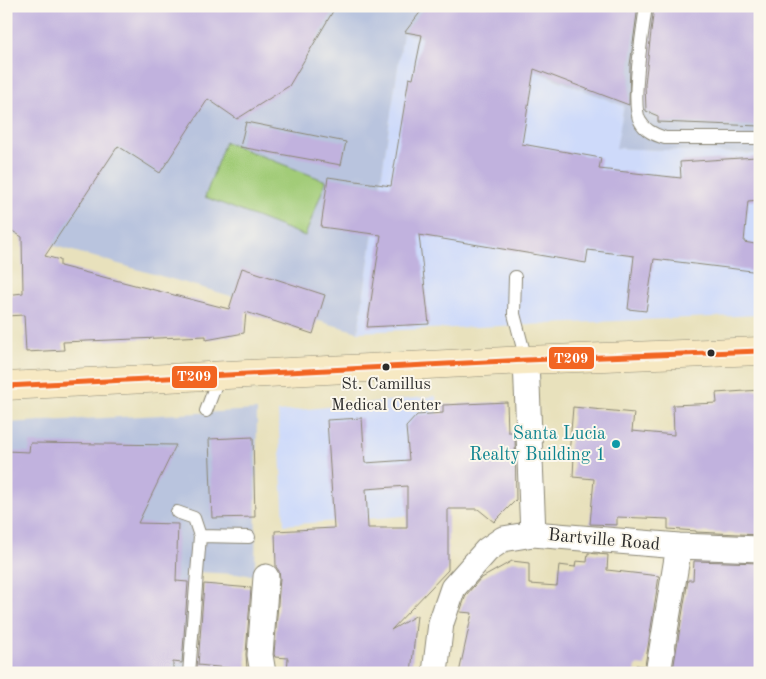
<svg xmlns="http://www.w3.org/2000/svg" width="766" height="679" viewBox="0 0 766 679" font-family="'Old Standard TT',serif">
<rect width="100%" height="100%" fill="#fbf7ec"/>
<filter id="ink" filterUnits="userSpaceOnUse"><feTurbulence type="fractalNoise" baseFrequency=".02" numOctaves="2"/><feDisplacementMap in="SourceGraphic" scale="10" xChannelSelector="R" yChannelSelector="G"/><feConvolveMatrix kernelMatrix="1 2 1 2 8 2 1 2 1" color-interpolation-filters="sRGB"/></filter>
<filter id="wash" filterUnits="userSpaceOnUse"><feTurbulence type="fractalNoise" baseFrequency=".0096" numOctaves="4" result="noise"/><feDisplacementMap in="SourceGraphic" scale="20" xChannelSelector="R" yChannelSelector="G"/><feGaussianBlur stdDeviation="1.12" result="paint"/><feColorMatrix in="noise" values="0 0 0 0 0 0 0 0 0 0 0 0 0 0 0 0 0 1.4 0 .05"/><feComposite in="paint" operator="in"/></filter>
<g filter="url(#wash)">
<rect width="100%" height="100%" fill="#e8e1bc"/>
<path fill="#cedafa" d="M 403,33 L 494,55 L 624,106 L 617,148 L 760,154 L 760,315 L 358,332 Z
M 436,396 L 445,513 L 284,525 L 278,412 Z"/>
<path fill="#b9c4de" d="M 6,6 L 760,6 L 760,154 L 616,148 L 624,106 L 494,55 L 403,33 L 358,332 L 6,232 Z
M 257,410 L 255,575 L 196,572 L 195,673 L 6,673 L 6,423 Z"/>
<path fill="#a2cc78" stroke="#667c52" d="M 225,142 L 326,181 L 305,236 L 205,197 Z"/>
<g id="blocks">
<path fill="#c1b2de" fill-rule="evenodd" d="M 6,6 L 336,6 L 289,86 L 237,119 L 208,99 L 160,173 L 118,146 L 45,256 L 60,260 L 60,266 L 229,309 L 242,268 L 325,295 L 313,334 L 246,312 L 244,333 L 206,340 L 206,336 L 63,342 L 64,350 L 26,352 L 24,315 L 6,316 L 6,295 L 23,293 L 22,237 L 6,227 Z
M 425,6 L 638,6 L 630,65 L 629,105 L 534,69 L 522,144 L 601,158 L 599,169 L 681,178 L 680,162 L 756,157 L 759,200 L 748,201 L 744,242 L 760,245 L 760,272 L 654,259 L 646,311 L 628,309 L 634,256 L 588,250 L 586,263 L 419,235 L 429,324 L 367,327 L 381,235 L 321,227 L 328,177 L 391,186 L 409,78 L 413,79 L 422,35 L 405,32 Z
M 654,6 L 760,6 L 760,126 L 658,122 L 658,116 L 646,111 L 645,84 Z
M 246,122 L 346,142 L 341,165 L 240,147 Z
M 760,390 L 760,535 L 696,532 L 696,531 L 668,529 L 668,519 L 617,517 L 617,525 L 590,524 L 594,479 L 573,477 L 574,455 L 569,455 L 573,407 L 634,413 L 632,431 L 674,435 L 673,405 L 717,403 L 716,393 Z
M 507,402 L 508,432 L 515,432 L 516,500 L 494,522 L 478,509 L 448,509 L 448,570 L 391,630 L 417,615 L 411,673 L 287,673 L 288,658 L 275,657 L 274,654 L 280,578 L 279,571 L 276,567 L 275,531 L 334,528 L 327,420 L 362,418 L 365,463 L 409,460 L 406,427 L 417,415 L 443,413 L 443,405 ZM 407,486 L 407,528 L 368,528 L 366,489 Z
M 253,437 L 255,517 L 212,518 L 209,439 Z
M 30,443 L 176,445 L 138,523 L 178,524 L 176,581 L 188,582 L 182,663 L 173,662 L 173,673 L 6,673 L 6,451 L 29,452 Z
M 588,553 L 608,555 L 607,570 L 659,576 L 645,666 L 636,665 L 635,673 L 459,673 L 472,613 L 460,612 L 466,595 L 480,579 L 512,561 L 529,563 L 529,584 L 557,586 L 559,565 L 575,567 L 576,561 L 587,562 Z
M 694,561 L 760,563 L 760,673 L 682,673 L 682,671 L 673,670 L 688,580 L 693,580 Z
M 204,584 L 251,588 L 246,654 L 247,670 L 198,665 Z"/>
</g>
</g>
<g filter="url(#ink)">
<use href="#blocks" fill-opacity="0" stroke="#8a8674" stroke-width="1"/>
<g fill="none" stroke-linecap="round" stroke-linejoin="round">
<defs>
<path id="lane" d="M 646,6 C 643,29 630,104 640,121 C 645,131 655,135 665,138 L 760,138
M 515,277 L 514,314 L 526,360
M 206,411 L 219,376
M 177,512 L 194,518 L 200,536 L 189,673
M 200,536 L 249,537"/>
<path id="street" d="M 526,360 L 533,534
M 263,673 L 260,655 L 266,577
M 435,673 L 441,623 L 453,588 L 487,550 L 503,539 L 533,534 L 679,546 L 760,549
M 658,673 L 679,546"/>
<path id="secondary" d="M 6,386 L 526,360 L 760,351"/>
</defs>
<use href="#lane" stroke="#8a8674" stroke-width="14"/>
<use href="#street" stroke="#8a8674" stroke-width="27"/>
<use href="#secondary" stroke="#8a8674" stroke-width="29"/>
<use href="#lane" stroke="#fff" stroke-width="12"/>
<use href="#street" stroke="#fff" stroke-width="25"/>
<use href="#secondary" stroke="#f7e9c3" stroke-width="28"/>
<defs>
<path id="bus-1" d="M 6,386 L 526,360 L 760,351"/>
</defs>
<use href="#bus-1" stroke="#fbf7ec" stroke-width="9"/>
<use href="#bus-1" stroke="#f26522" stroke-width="5"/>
</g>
</g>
<g fill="#2b2b2b" stroke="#fbf7ec" stroke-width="2">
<circle cx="711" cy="353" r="4.5"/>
<circle cx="386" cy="367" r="4.5"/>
</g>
<circle fill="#0f9aa8" stroke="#fbf7ec" stroke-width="2" cx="616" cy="444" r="5"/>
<g text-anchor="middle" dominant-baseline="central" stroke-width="4" stroke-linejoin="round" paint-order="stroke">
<g font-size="17" fill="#2b2b2b" stroke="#fbf7ec">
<text x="386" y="384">St. Camillus<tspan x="386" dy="21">Medical Center</tspan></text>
</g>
<g font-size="18" fill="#0d838f" stroke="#fbf7ec" text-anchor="end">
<text x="606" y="434">Santa Lucia<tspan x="606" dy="21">Realty Building 1</tspan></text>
</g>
<g font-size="18" fill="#2b2b2b" stroke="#fbf7ec">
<text transform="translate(604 540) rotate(5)">Bartville Road</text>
</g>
</g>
<g stroke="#fbf7ec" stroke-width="2">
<rect x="548" y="346" width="47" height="24" rx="5" fill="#f26522"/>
<rect x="171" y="365" width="47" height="24" rx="5" fill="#f26522"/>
</g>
<g font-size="14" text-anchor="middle" font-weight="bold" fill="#fff">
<text x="571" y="363">T209</text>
<text x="194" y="381">T209</text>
</g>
<rect width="766" height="679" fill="none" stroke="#fbf7ec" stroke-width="25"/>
</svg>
